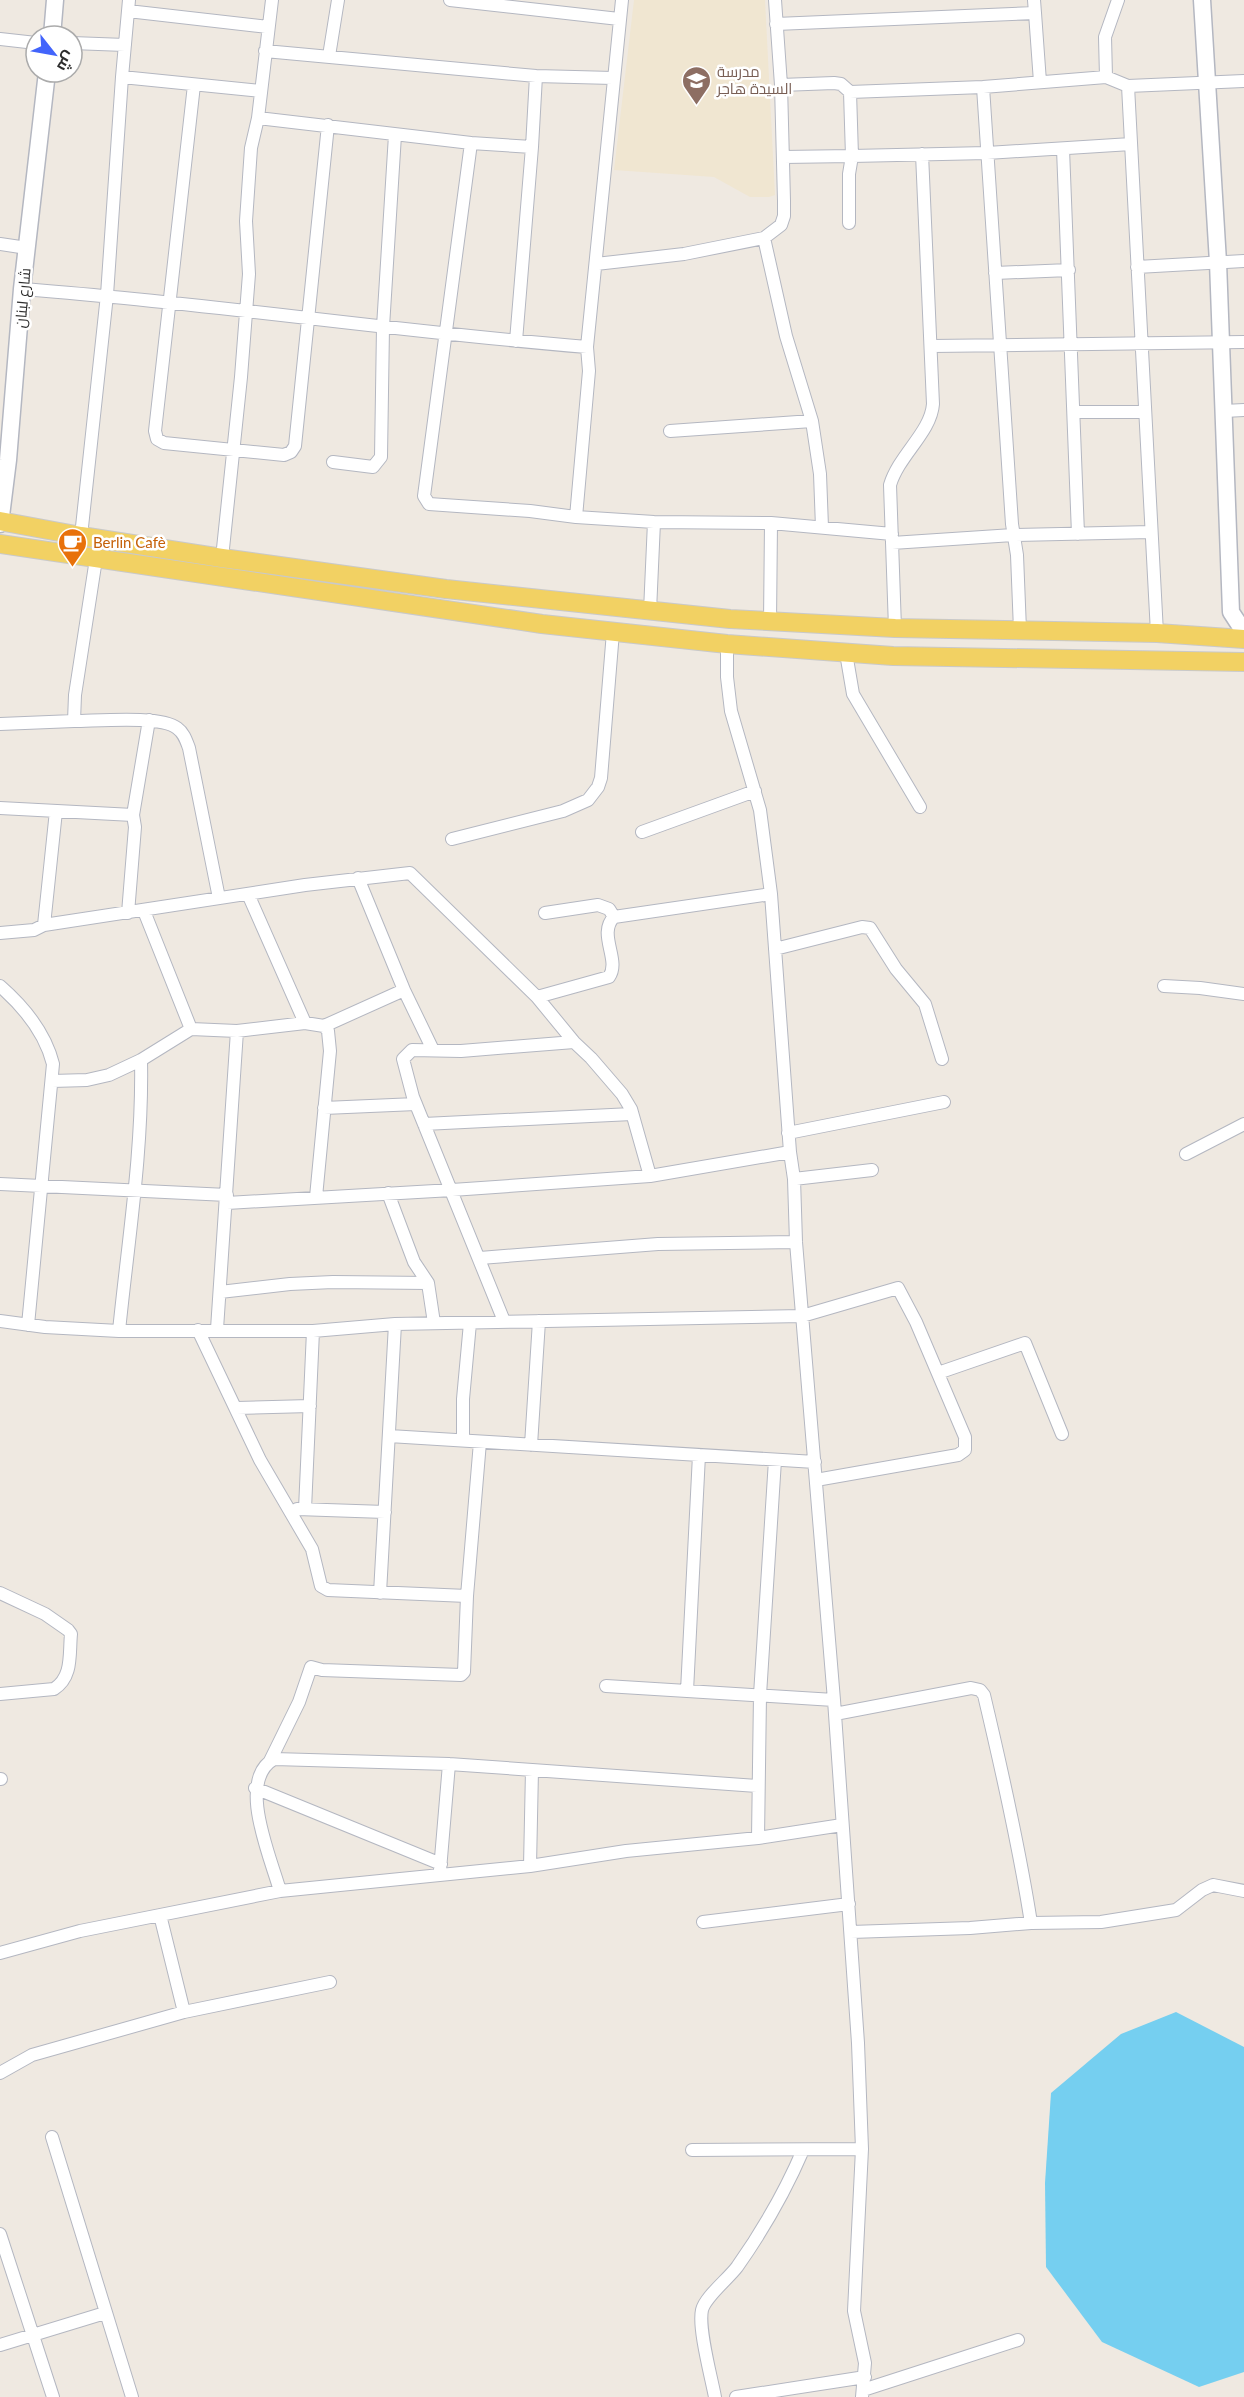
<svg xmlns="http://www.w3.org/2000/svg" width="1244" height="2397" viewBox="0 0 1244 2397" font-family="Lato,Cairo,sans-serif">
<rect width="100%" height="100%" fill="#efe9e1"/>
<path fill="#f0e6d1" d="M 634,0 L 765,0 L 775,195 L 769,197 L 750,197 L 714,177 L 614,170 Z"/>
<path fill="#75cff0" d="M 1176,2012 L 1244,2047 L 1244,2372 L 1199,2387 L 1102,2342 L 1046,2267 L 1045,2183 L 1051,2093 L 1121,2034 Z"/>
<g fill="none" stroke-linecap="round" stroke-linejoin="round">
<defs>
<path id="street" d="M 450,0 L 619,19
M 128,11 L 268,27
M 1035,13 L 1040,82
M 776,24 L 1035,13 L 1034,0
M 0,39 L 36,43
M 72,43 L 125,45
M 265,51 L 536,76 L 613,78
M 329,56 L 338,0
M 122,77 L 261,91
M 1106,77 L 1105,37 L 1118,0
M 194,85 L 155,431 L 157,439 L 164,443 L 284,455 L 291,452 L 295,446 L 328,125
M 781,85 L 834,83 L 841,84 L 850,92 L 983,87 L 1106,77 L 1128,86 L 1244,81
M 1128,86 L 1157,633
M 983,87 L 1012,524 L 1017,555 L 1020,630
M 850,92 L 852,156 L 987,153 L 1131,144
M 258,118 L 471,143
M 532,147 L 536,76
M 1063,149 L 1078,534
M 783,157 L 852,156 L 849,174 L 849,223
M 764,238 L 786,336 L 812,421 L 820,474 L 822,527
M 0,244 L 27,248
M 596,264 L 684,254 L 764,238 L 781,225 L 784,216 L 784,201 L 781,85 L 775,0
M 1137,267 L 1244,261
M 995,273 L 1069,270
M 22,289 C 211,303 398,332 587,347
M 516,341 L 532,147 L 471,143 L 424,496 L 429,504 L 530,511 L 576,517 L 654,522 L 771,523 L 892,534
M 932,346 L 1244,342
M 1224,411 L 1244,410
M 1074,412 L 1145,412
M 670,431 L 812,421
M 333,462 L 373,467 L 381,457 L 383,327 L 395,135
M 576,517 L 589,371 L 587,347 L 622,0
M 81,536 L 107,295 L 122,77 L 129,0
M 892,543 L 1013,535 L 1151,532
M 222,558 L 241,377 L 249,274 L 246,221 L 251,148 L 258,118 L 272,0
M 96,559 L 75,695 L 74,721 C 96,721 161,715 177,728 C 184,733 186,740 189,748 L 219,898
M 650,611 L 654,522
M 770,622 L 771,523
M 895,628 L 890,485 C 899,455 931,432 933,404 L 922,154
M 727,644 L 727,677 L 731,711 L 760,810 L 771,894 L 790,1152 L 794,1179 L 796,1242 L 834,1700 L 858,2043 L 862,2149 L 854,2311 L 865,2363 L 862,2397
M 846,653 L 853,694 L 920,807
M 0,724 L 74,721
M 0,808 L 133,815 L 135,827 L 128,913
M 133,815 L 149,720
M 642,832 L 755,791
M 452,839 L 563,811 L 588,800 L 598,787 L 601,778 L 613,632
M 358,878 L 404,990 L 433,1050
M 248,894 L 305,1023
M 144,911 L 191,1029
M 545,913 L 598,905 L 609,909 L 614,917
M 44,925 L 56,811
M 0,933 L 34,930 L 44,925 L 305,885 L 410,873 L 537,997 L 574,1042 L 591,1058 L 622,1094 L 631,1109 L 650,1176
M 775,949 L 862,927 L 870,928 L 896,969 L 925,1004 L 942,1059
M 0,986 C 24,1007 45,1032 53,1064 L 28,1325
M 1164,986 L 1200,988 L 1244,994
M 537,997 L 609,977 C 621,960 597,934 614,917 L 771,894
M 52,1081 L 87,1080 L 109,1075 L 141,1060 L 191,1029 L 237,1031 L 305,1023 L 324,1026 L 404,990
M 324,1108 L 416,1104
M 424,1124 L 632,1114
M 788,1133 L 944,1102
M 1186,1154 L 1244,1124
M 794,1179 L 872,1170
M 0,1184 L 227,1195
M 388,1193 L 414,1262 L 428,1283 L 434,1323
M 316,1197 L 330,1051 L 328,1031 L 324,1026
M 227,1203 L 452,1190 L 650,1176 L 790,1152
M 480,1258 L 658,1244 L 796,1242
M 220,1292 L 290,1284 L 333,1282 L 428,1283
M 0,1321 L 45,1327 L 119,1331 L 313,1331 L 395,1324 L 802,1316 L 898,1288 L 916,1322 L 965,1437 L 965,1450 L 958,1455 L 816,1480
M 504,1321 L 413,1097 L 403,1059 L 412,1050 L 461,1051 L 574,1042
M 217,1329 L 237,1031
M 198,1330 L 260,1460 L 312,1549 L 321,1586 L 328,1590 L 467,1596
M 119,1331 C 128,1241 143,1150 141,1060
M 938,1373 L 1025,1343 L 1062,1434
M 237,1408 L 310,1406
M 389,1436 L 815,1462
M 463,1440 L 463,1399 L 470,1323
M 531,1445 L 539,1321
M 297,1509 L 385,1512
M 305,1509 L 313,1331
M 0,1593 L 45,1614 L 68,1630 L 71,1634 C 69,1654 73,1677 54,1689 L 0,1694
M 380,1593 L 395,1324
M 606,1686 L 834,1700
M 687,1691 L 699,1455
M 835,1714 L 971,1688 L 980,1690 L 984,1695 C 1002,1771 1019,1846 1031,1923
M 270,1761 L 299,1702 L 311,1667 L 322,1670 L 461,1675 L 464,1672 L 467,1596 L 480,1442
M 0,1779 L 1,1779
M 255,1788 L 441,1864
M 758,1838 L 760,1695 L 775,1460
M 530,1866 L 532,1770
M 440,1870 L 449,1764
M 280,1891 C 271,1858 236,1780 274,1759 L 449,1764 L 757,1786
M 160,1915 L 184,2012
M 703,1922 L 849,1904
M 851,1932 L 970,1928 L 1031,1923 L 1101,1922 L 1176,1910 L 1202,1890 L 1213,1885 L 1244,1891
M 0,1953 L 80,1931 L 280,1891 L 530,1866 L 626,1851 L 758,1838 L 842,1825
M 0,2073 L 32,2055 L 184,2012 L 330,1982
M 52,2137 L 132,2397
M 692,2150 L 862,2149
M 0,2234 L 53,2397
M 0,2345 L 105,2313
M 863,2390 L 1018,2340
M 715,2397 C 711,2376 698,2328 702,2310 C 705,2297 728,2279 737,2267 C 763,2230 785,2192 803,2150
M 736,2397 L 865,2377"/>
<path id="secondary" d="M 1202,0 L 1218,262 L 1231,612 L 1244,632
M 52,36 L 55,0
M 0,524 L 8,460 L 22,289 L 47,72"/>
<path id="primary" d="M 0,521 L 81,536 L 222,558 L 446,589 L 730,619 L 895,628 L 1157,633 L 1244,639
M 0,544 L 542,624 L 727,644 L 893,656 L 1244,662"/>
</defs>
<use href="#street" stroke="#b4b7c1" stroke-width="14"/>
<use href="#secondary" stroke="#b4b7c1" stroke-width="19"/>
<use href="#primary" stroke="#c9c9c9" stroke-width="20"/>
<use href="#street" stroke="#fff" stroke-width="12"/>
<use href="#secondary" stroke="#fff" stroke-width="16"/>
<use href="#primary" stroke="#f2d163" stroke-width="18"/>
</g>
<defs>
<symbol id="school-pin" viewBox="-11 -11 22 30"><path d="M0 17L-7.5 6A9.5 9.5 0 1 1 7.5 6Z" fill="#8d6e63" stroke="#fff"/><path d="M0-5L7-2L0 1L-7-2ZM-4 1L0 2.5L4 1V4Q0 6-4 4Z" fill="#fff"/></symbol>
<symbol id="cafe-pin" viewBox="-11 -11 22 30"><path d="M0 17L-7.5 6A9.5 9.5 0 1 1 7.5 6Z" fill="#e8710a" stroke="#fff"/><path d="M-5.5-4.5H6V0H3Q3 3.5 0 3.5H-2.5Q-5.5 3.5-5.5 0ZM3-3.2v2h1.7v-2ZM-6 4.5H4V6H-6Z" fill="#fff"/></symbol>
</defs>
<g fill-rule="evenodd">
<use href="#school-pin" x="680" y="64" width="33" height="45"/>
<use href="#cafe-pin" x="56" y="526" width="33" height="45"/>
</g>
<g text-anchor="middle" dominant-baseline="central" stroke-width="5" stroke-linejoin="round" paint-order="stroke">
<g font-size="15" fill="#785e54" stroke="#fff" text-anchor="start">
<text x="717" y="71">مدرسة<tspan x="717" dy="17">السيدة هاجر</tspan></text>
</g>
<g font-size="15" fill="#2e2e2e" stroke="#fff">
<text transform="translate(22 298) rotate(-85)">شارع لبنان</text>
</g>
<g font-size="15" fill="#c56008" stroke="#fff" text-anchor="start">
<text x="93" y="542">Berlin Cafè</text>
</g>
</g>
<g transform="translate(54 54) rotate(121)"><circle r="28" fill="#ffffff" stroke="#ababab" stroke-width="1.5"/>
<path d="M0-4.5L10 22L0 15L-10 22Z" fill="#4264fb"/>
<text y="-9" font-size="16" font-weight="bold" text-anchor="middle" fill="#2e2e2e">ش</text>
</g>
</svg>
